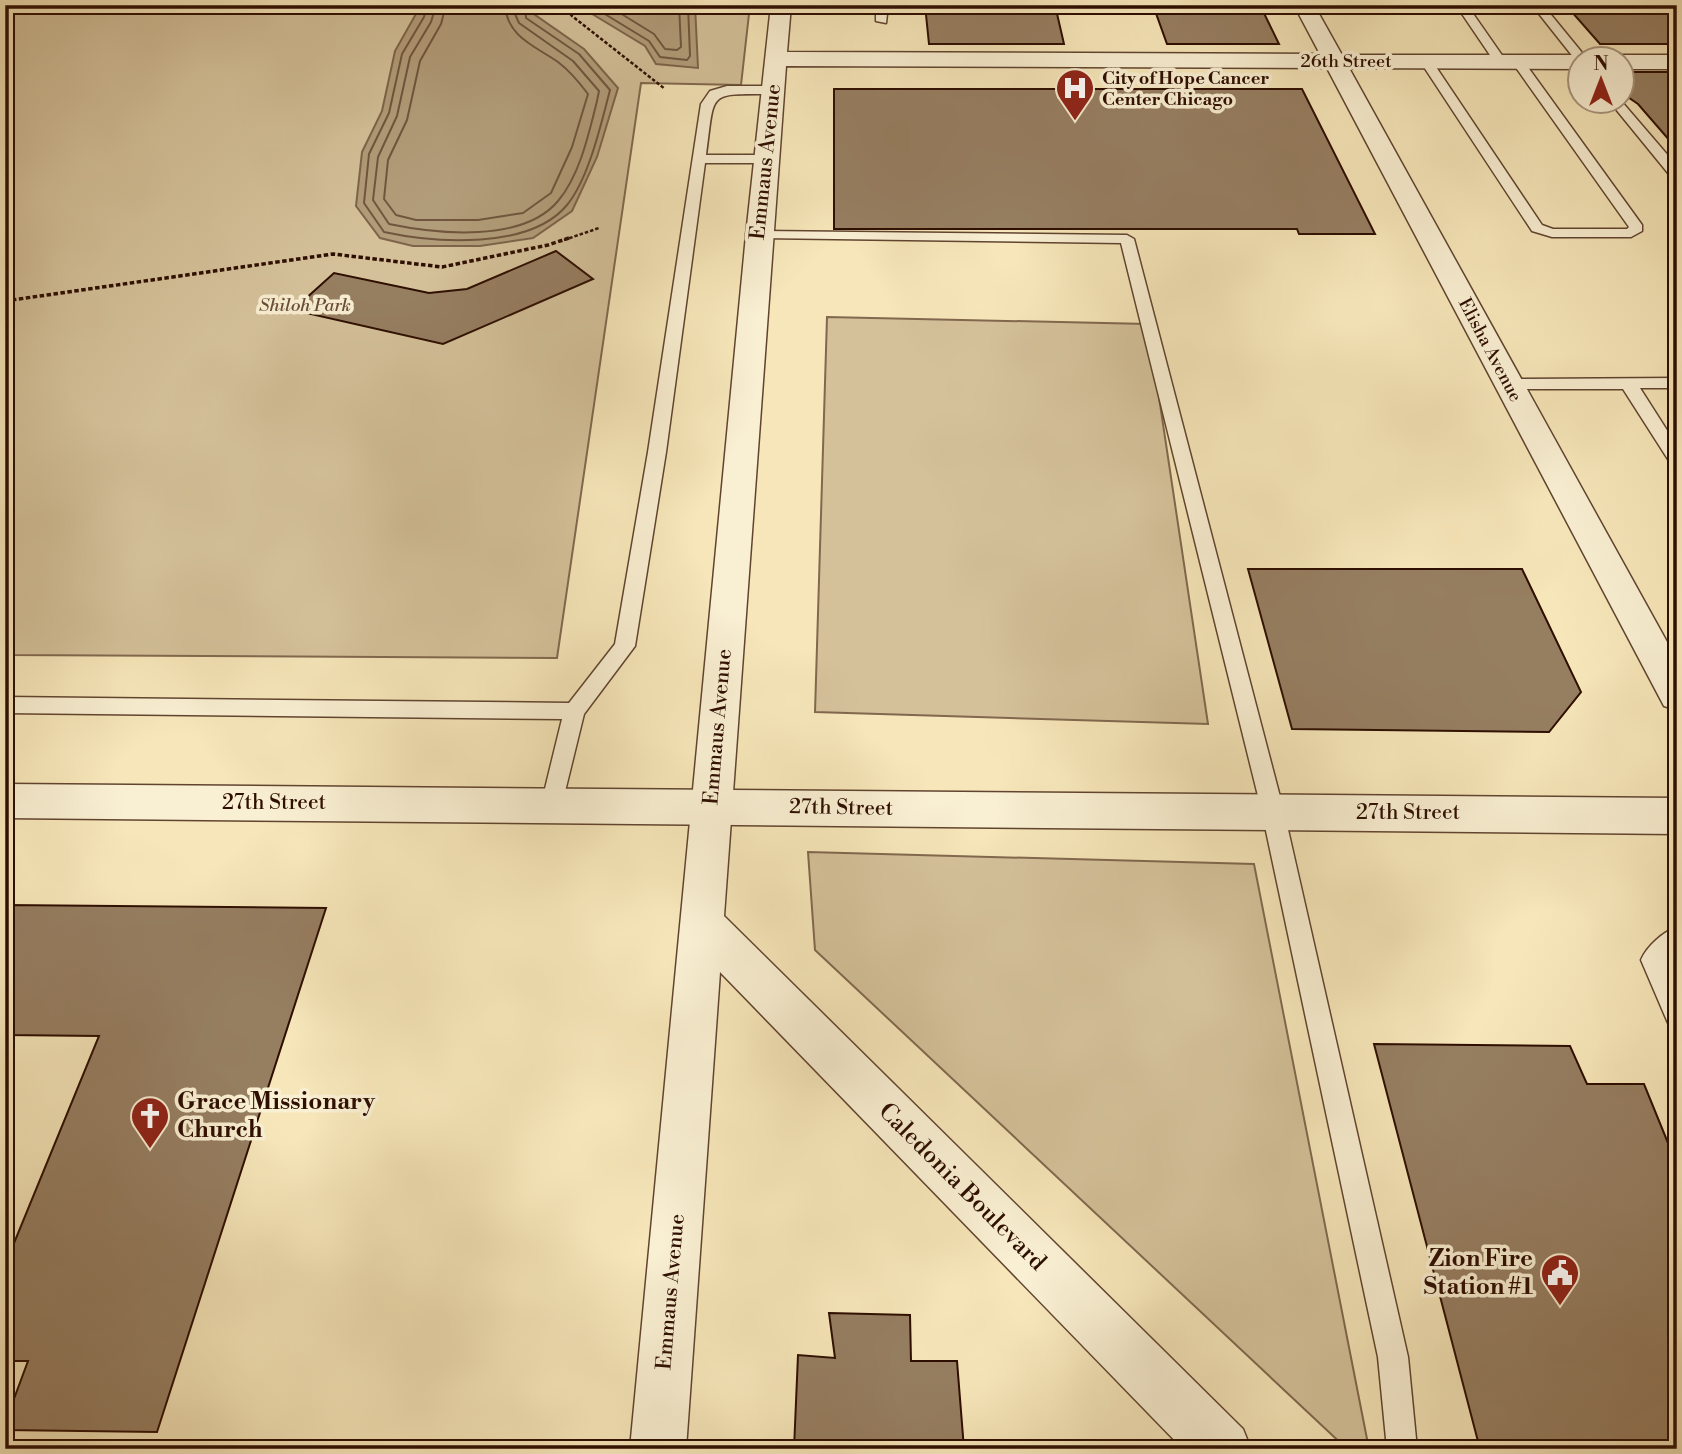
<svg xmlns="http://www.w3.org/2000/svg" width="1682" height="1454" viewBox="0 0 1682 1454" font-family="'Libre Bodoni',serif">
<rect width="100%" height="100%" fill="#f6e6b9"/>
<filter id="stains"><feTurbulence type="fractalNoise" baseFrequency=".00286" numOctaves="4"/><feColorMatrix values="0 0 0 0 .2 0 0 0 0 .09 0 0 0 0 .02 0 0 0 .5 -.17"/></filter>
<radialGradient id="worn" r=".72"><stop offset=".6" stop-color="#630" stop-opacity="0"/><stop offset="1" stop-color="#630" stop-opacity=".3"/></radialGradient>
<path fill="#d4c19a" stroke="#81684e" stroke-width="2" d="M 5,5 L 750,5 L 741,85 L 641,83 L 557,658 L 5,655 Z
M 827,317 L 1148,324 L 1208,724 L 815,712 Z
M 808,852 L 1254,864 L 1369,1449 L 1347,1449 L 815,950 Z"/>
<path fill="#b29d7a" stroke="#7d644a" stroke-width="2" d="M 421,5 L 533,5 L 531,12 L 584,49 L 618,88 L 597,157 L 572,211 L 533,238 L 480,246 L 413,246 L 380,238 L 356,206 L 362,152 L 382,111 L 395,51 Z
M 695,5 L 698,68 L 656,64 L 645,46 L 579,6 Z"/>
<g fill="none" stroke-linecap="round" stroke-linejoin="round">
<path stroke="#70563e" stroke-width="2" d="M 427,5 L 424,17 L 402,54 L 389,113 L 369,154 L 364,203 L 384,232 C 435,243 530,250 567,205 C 589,178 601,124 610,90 L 579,54 L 526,18 L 525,5
M 436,5 L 431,22 L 410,57 L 397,116 L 378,157 L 373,200 L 389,224 C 437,234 523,243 558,201 C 580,175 589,133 597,101 L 599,91 L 573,61 L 519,23 L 515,14 L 516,5
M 446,5 L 441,24 L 420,61 L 407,120 L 388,160 L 384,199 L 396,215 L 416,220 L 478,220 L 523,213 L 551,193 L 572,147 L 588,94 C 579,82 570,71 558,62 C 535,46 507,37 505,5
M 590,5 L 649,41 L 660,57 L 687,60 L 690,56 L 688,5
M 607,5 L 654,34 L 665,49 L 677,50 L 681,47 L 679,5"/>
</g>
<path fill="#967e61" stroke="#2e0e01" stroke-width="2" d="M 925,5 L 1055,5 L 1064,44 L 929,44 Z
M 1153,5 L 1260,5 L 1279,44 L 1167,44 Z
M 1571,11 L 1677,11 L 1677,44 L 1600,44 Z
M 1622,72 L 1677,72 L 1677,149 L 1638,104 L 1622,93 Z
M 834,89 L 1302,89 L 1375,234 L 1299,234 L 1297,229 L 834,229 Z
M 556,251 L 593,279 L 443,344 L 293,310 L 334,273 L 429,293 L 467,289 Z
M 1248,569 L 1522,569 L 1581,692 L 1549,732 L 1292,729 Z
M 5,905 L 326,908 L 157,1432 L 5,1430 L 5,1423 L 28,1361 L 5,1361 L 5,1265 L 99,1036 L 5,1035 Z
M 1374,1044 L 1570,1046 L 1587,1084 L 1644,1084 L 1677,1165 L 1677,1449 L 1480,1449 Z
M 829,1313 L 910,1315 L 911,1361 L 957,1361 L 964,1449 L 794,1449 L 798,1355 L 835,1358 Z"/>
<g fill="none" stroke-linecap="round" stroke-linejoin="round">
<defs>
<path id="service" d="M 876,5 L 888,5 L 886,23 L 876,21 Z
M 1456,5 L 1467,5 L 1506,61 L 1504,64 L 1496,64 Z
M 1532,5 L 1543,5 L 1588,60 L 1580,60 L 1580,63 L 1578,63 Z
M 1426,57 L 1430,58 L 1542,225 L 1553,229 L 1627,229 L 1629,227 L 1512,62 L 1522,59 L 1642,225 L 1642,231 L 1631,237 L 1552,237 L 1532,231 L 1420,61 Z
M 727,86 L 773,86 L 779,90 L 773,94 C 706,94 715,90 706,155 L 766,155 L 773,159 L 766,163 L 705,163 L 666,452 L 635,646 L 584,714 L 560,812 L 552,814 L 544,812 L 541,805 L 562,719 L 5,713 L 5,697 L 569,703 L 615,644 L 648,452 L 701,104 L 710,91 Z
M 1610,102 L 1622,102 L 1677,166 L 1677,179 L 1672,178 Z
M 759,231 L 1127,235 L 1134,239 L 1284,812 L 1408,1357 L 1417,1449 L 1387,1449 L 1378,1357 L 1262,812 L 1121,243 L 754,238 L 752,235 L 754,232 Z
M 1677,378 L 1677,388 L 1640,388 L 1677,446 L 1677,466 L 1671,464 L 1623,389 L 1509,389 L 1501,384 L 1509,379 Z
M 1677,927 L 1677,954 L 1667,963 L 1677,986 L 1677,1026 L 1668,1023 L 1641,960 C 1647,946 1663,932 1677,927 Z"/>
<path id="minor" d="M 771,5 L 791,5 L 787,52 L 1320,54 L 1294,5 L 1314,5 L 1342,55 L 1580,55 L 1589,60 L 1580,60 L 1580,69 L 1349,68 L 1677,660 L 1677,710 L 1664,706 L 1327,68 L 786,66 L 724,916 L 1243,1429 L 1251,1449 L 1183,1449 L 720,972 L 686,1449 L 630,1449 L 746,235 Z
M 1622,55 L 1677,55 L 1677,69 L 1622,69 L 1622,60 L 1613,60 Z"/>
<path id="tertiary" d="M 5,784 L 1677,798 L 1677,834 L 5,818 Z"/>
</defs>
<use href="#service" stroke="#60442f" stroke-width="3"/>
<use href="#minor" stroke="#60442f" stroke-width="3"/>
<use href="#tertiary" stroke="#60442f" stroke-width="3"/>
<path stroke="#2e0e01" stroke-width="2.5" stroke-dasharray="3.5 2" stroke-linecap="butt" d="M 564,5 L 572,16 L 665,89
M 564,240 L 599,228"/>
<path stroke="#2e0e01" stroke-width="3.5" stroke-dasharray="4.5 2.5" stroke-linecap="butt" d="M 5,301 L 333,254 L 442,267 L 548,245 L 569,238"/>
<use href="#service" fill="#f9efd2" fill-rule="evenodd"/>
<use href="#minor" fill="#f9efd2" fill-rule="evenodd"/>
<use href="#tertiary" fill="#f9efd2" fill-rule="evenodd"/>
</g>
<defs>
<symbol id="hospital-pin" viewBox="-11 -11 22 30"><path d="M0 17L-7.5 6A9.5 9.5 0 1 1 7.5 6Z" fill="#8f2418" stroke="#f9efd2"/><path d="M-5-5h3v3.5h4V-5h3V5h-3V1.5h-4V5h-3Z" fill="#fff"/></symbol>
<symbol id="church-pin" viewBox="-11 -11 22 30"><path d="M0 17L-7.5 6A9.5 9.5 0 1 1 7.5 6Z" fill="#8f2418" stroke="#f9efd2"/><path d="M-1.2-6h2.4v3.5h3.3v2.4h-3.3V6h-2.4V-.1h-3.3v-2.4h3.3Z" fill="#fff"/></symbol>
<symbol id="civic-pin" viewBox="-11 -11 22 30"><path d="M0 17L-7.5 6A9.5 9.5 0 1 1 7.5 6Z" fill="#8f2418" stroke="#f9efd2"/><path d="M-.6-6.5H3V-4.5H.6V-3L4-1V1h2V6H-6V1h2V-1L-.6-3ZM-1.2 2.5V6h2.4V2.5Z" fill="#fff"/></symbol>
</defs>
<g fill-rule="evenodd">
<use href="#hospital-pin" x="1053" y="66" width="44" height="60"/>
<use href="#church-pin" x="128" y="1094" width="44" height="60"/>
<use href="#civic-pin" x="1538" y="1251" width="44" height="60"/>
</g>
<g text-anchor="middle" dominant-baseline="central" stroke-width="7" stroke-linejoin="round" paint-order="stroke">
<g font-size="18" fill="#2e0e01" stroke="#f9efd2">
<text x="1346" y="61">26th Street</text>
<text transform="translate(1490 350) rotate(62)">Elisha Avenue</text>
</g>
<g font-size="18" font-weight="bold" fill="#2e0e01" stroke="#f9efd2" text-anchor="start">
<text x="1102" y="78">City of Hope Cancer<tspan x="1102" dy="21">Center Chicago</tspan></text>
</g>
<g font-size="18" font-style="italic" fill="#684d37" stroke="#f9efd2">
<text x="305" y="305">Shiloh Park</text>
</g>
<g font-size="21" fill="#2e0e01" stroke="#f9efd2">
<text transform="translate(766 162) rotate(-84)">Emmaus Avenue</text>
<text transform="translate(718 727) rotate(-85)">Emmaus Avenue</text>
<text x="274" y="803">27th Street</text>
<text transform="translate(841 808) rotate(1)">27th Street</text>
<text x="1408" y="813">27th Street</text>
<text transform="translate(671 1292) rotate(-85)">Emmaus Avenue</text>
</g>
<g font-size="24" font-weight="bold" fill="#2e0e01" stroke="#f9efd2" text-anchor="start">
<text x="177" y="1102">Grace Missionary<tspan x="177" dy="28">Church</tspan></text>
<text x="1533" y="1259" text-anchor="end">Zion Fire<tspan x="1533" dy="28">Station #1</tspan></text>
</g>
<g font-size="24" fill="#2e0e01" stroke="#f9efd2">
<text transform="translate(962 1187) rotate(45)">Caledonia Boulevard</text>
</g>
</g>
<rect width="1682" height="1454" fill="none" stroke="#f6e6b9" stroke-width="28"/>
<rect x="7" y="7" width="1668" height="1440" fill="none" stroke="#2e0e01" stroke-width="3.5"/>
<rect x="14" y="14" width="1654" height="1426" fill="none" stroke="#2e0e01" stroke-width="2"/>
<g transform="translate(1601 80)"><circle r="33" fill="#f9efd2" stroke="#a8957e" stroke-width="2"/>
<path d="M0-5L12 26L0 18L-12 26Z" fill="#8f2418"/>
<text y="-10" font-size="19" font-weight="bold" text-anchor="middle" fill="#2e0e01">N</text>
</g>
<rect width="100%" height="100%" filter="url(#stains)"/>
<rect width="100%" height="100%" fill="url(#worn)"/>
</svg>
